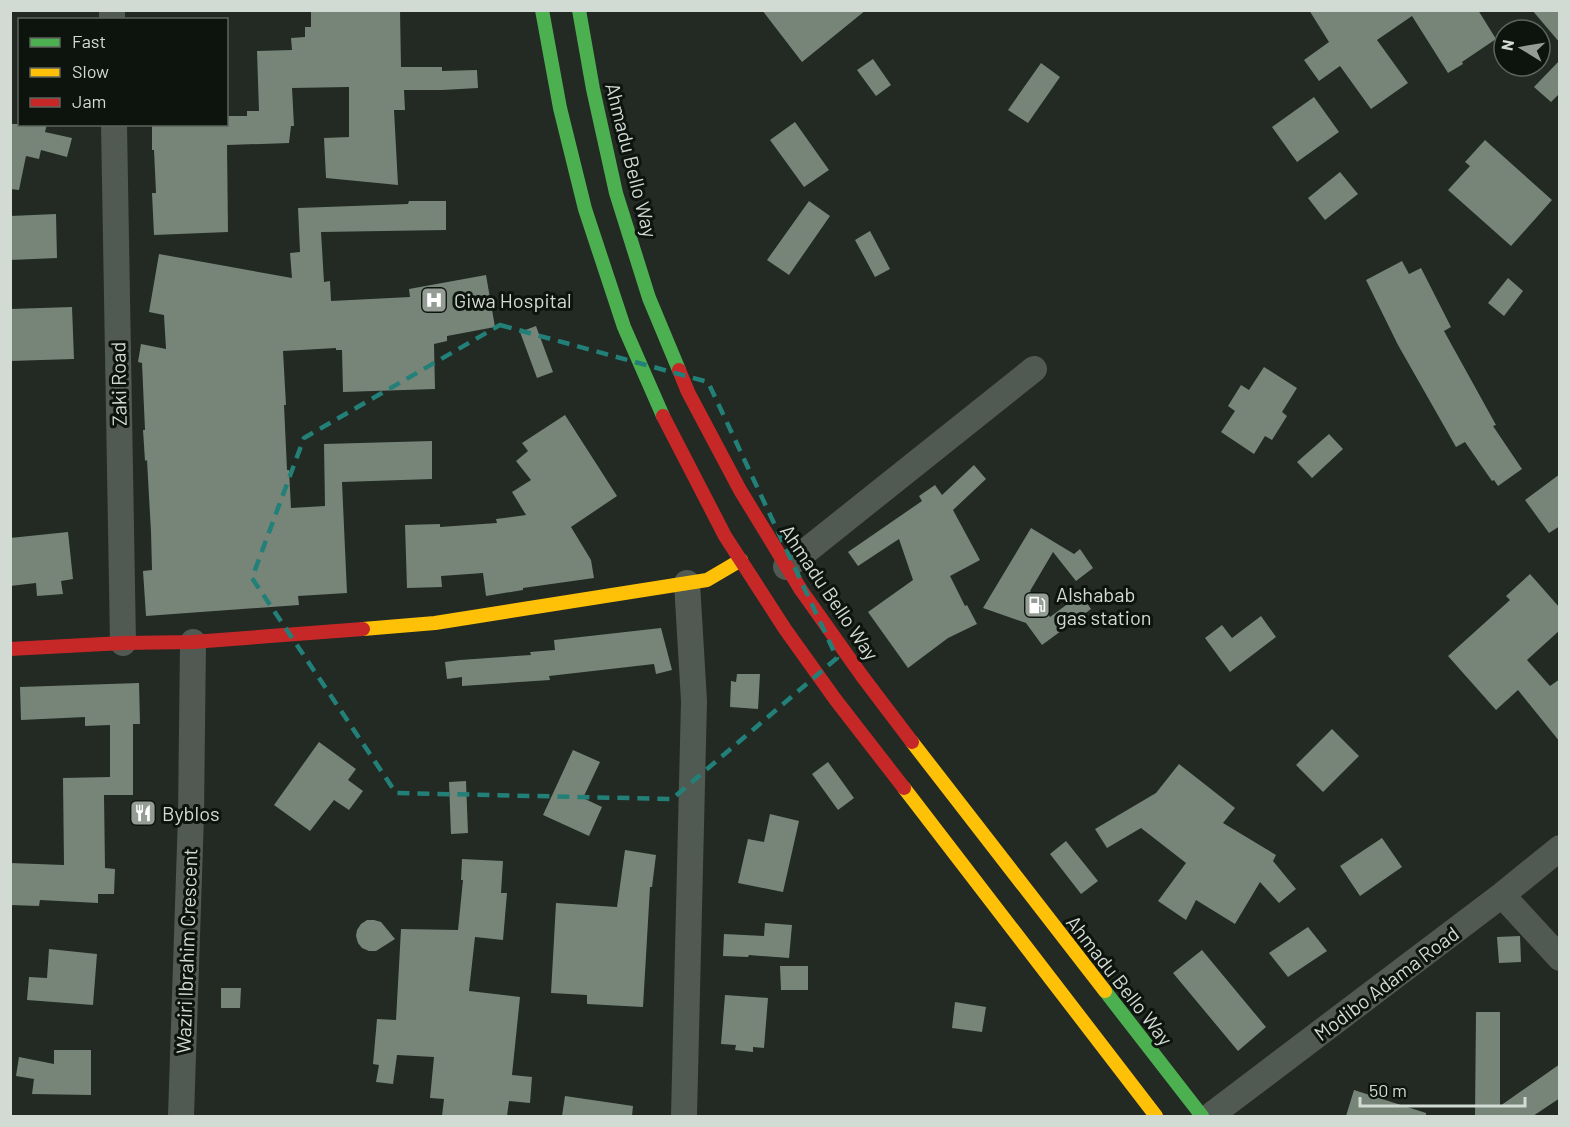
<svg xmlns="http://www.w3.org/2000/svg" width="1570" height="1127" viewBox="0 0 1570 1127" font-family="Barlow,sans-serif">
<rect width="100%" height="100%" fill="#222a23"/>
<path fill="#768578" d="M 311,10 L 400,10 L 401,67 L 442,67 L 442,71 L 477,70 L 478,88 L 442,90 L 404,90 L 405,110 L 394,110 L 398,185 L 326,178 L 324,138 L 349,137 L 349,87 L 292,88 L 294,126 L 291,126 L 289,143 L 227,145 L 228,232 L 154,235 L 152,193 L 156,193 L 154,150 L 152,150 L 152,124 L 226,124 L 226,116 L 247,116 L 247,111 L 259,111 L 257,51 L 292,50 L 291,38 L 305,37 L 305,27 L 311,27 Z
M 762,10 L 866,10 L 802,62 Z
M 1309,10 L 1478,10 L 1496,39 L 1462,62 L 1463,64 L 1448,73 L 1412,16 L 1377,40 L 1408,83 L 1371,109 L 1340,66 L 1319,81 L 1304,60 L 1329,42 Z
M 1532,10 L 1560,10 L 1560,43 Z
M 873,59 L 891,85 L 876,96 L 857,70 Z
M 1560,60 L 1560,93 L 1551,102 L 1534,87 Z
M 1041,63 L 1060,77 L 1028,123 L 1008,110 Z
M 1314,97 L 1339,132 L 1297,162 L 1272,127 Z
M 795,122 L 829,170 L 804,187 L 770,140 Z
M 10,124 L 47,124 L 45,132 L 72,138 L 67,157 L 41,150 L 39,159 L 26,156 L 19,190 L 10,189 Z
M 1485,140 L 1552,200 L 1511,246 L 1448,190 L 1470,166 L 1465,162 Z
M 1340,172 L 1358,194 L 1325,220 L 1308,198 Z
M 409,201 L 446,201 L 446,230 L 321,232 L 324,282 L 330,281 L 331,301 L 410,297 L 409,289 L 486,275 L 495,327 L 447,336 L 447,341 L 434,344 L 435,389 L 343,392 L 342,350 L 336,350 L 336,348 L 283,351 L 286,405 L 284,405 L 287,470 L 289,470 L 291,508 L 325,506 L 324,444 L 432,441 L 432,479 L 342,482 L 347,593 L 298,596 L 299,605 L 146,616 L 143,571 L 152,570 L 151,532 L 147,460 L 145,461 L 143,430 L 145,430 L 142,363 L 138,362 L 141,344 L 166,349 L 164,315 L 149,312 L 159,254 L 292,278 L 290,253 L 300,252 L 298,208 L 408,204 Z
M 809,201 L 830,216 L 789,275 L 767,260 Z
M 56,214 L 57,258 L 10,260 L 10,216 Z
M 870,231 L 890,269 L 875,277 L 855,240 Z
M 1402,261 L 1409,274 L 1421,268 L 1451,327 L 1444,331 L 1496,425 L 1493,426 L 1522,469 L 1498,486 L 1494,480 L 1492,481 L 1465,442 L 1456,447 L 1398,345 L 1366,280 Z
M 1508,278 L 1523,291 L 1504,316 L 1488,303 Z
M 72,307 L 74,359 L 10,361 L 10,309 Z
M 536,326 L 553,372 L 537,378 L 520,332 Z
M 1264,367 L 1297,388 L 1282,412 L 1287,416 L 1272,440 L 1265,436 L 1254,454 L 1221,432 L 1235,411 L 1228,406 L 1241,385 L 1249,390 Z
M 565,415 L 617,496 L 571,527 L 591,560 L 594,578 L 523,588 L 523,590 L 486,596 L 483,573 L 441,576 L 442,587 L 407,588 L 405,525 L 440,524 L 440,527 L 497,523 L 496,519 L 526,515 L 512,492 L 531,480 L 516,461 L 528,451 L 522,443 Z
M 1329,434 L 1343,449 L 1312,478 L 1297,462 Z
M 974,465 L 986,479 L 953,510 L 980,560 L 950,576 L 965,606 L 967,605 L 977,624 L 948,638 L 908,668 L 868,612 L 913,580 L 899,539 L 858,566 L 848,552 L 922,501 L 919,496 L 935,485 L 942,495 Z
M 1560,474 L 1560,526 L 1549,533 L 1525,500 Z
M 1031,528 L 1074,554 L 1080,549 L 1093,568 L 1076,581 L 1053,552 L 1030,591 L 1050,617 L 1081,594 L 1091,609 L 1042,645 L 1026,623 L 983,608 Z
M 68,532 L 73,579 L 61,581 L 63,594 L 37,596 L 36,583 L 10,586 L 10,538 Z
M 1530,574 L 1560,608 L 1560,630 L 1527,660 L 1550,686 L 1560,679 L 1560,742 L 1518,690 L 1496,710 L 1448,656 L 1510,600 L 1506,596 Z
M 1261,616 L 1276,637 L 1230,672 L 1205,638 L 1222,625 L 1232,638 Z
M 661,628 L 672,670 L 656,674 L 654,664 L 549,676 L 550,680 L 462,686 L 462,677 L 447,679 L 445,662 L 460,660 L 531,655 L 530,652 L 555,650 L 554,640 Z
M 737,674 L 760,674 L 758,709 L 730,707 L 731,681 L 736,682 Z
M 139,683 L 140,724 L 133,724 L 133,795 L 104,795 L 105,868 L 115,869 L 114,894 L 98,894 L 98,903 L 40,900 L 39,906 L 10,905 L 10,863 L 64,865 L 63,778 L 110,777 L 110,725 L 85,726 L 85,717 L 21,720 L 20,687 Z
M 1332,729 L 1359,756 L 1323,792 L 1296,765 Z
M 319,742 L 356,769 L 348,780 L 363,791 L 349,810 L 334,800 L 310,831 L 274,805 Z
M 573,750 L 600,762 L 583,798 L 602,807 L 589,836 L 543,815 Z
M 828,762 L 854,798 L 838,810 L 812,774 Z
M 1179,764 L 1235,808 L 1223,823 L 1276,855 L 1273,861 L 1296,889 L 1279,903 L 1260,882 L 1235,924 L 1196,900 L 1186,920 L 1158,901 L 1186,863 L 1141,828 L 1107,848 L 1095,829 L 1156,793 Z
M 466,781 L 468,833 L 451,834 L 449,782 Z
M 770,814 L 799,821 L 783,892 L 738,883 L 748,839 L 764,842 Z
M 1382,838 L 1402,867 L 1360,896 L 1340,866 Z
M 1066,841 L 1098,881 L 1081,894 L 1050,854 Z
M 625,850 L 656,855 L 652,887 L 650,887 L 643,1007 L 587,1004 L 587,995 L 551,993 L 556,903 L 617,907 Z
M 462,859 L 503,861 L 501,893 L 507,893 L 503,940 L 475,937 L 469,991 L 520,997 L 512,1075 L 532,1077 L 530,1103 L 509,1101 L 507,1116 L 442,1116 L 444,1099 L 430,1098 L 434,1057 L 397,1055 L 393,1084 L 376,1082 L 379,1065 L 373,1064 L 377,1019 L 396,1020 L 401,929 L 458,930 L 463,880 L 461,880 Z
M 367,920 L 374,920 L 381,922 L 395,939 L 376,951 L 369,951 L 362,948 L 358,943 L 356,936 L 357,930 L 361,924 Z
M 765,923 L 792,925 L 789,958 L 749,955 L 748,957 L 723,956 L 724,934 L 764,936 Z
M 1308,927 L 1327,951 L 1288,977 L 1269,953 Z
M 1497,937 L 1520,936 L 1521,962 L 1499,963 Z
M 49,949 L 97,954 L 93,1005 L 27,1000 L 29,977 L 47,978 Z
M 1202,950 L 1266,1027 L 1238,1051 L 1173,973 Z
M 780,966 L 808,966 L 808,990 L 781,990 Z
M 221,988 L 241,988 L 240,1008 L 221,1008 Z
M 725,995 L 768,998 L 764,1048 L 753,1047 L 753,1052 L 735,1050 L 736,1045 L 721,1044 Z
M 955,1002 L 986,1007 L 982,1032 L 952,1028 Z
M 1476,1012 L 1500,1012 L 1500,1106 L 1560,1064 L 1560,1098 L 1533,1116 L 1475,1116 Z
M 54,1050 L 91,1050 L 91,1095 L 32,1094 L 34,1079 L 16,1076 L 19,1057 L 54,1064 Z
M 1354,1090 L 1426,1113 L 1426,1116 L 1346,1116 Z
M 565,1096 L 633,1106 L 632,1116 L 562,1116 Z"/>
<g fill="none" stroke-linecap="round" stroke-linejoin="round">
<path stroke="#505952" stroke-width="26" d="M 112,10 L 112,20
M 114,124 L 123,643
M 786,567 L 1034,369
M 1502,895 L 1560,958
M 181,1116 L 191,815 L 193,642
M 684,1116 L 694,701 L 687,583
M 1210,1116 L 1502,895 L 1560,848"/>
<path stroke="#4caf50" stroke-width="14" d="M 542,10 L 560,108 L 585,209 L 624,327 L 663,416
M 579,10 L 593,89 L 616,193 L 649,298 L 679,370
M 1105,991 L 1202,1116"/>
<path stroke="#ffc107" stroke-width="14" d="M 363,629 L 435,623 L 707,580 L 741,560
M 912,742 L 1105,991
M 904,788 L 1156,1116"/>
<path stroke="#c62828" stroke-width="14" d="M 679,370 L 688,392 L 740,490 L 801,590 L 862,676 L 912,742
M 663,416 L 725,536 L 785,629 L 835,699 L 904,788
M 10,649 L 123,643 L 193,642 L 363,629"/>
</g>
<path fill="none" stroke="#228078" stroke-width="4.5" stroke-dasharray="12 8" stroke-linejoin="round" d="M 500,325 L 708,382 L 837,658 L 672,799 L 396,793 L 252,578 L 304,438 Z"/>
<defs>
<symbol id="hospital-square" viewBox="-11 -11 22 22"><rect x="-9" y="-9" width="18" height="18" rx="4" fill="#949d95" stroke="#0d140e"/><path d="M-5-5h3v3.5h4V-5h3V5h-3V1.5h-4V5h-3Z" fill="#fff"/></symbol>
<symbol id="fuel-square" viewBox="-11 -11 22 22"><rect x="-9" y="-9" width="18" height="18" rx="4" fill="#949d95" stroke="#0d140e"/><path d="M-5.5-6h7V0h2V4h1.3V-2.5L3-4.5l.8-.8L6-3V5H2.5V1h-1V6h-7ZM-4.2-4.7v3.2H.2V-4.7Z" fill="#fff"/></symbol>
<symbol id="restaurant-square" viewBox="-11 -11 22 22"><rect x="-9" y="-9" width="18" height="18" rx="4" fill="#949d95" stroke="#0d140e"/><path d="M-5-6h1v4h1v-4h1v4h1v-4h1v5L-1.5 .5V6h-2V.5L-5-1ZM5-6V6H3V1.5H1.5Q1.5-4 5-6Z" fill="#fff"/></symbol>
</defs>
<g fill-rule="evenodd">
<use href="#hospital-square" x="419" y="285" width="30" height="30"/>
<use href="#fuel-square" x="1022" y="590" width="30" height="30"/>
<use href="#restaurant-square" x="128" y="798" width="30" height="30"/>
</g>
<g text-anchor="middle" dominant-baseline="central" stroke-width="6" stroke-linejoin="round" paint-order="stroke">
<g font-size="20" fill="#d2dbd3" stroke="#0d140e">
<text transform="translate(632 160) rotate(76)">Ahmadu Bello Way</text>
<text transform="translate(118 384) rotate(-91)">Zaki Road</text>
<text transform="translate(830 592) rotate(56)">Ahmadu Bello Way</text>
<text transform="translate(186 951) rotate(-88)">Waziri Ibrahim Crescent</text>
<text transform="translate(1120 980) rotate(52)">Ahmadu Bello Way</text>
<text transform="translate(1386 983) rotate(-37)">Modibo Adama Road</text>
</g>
<g font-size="20" fill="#d2dbd3" stroke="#0d140e" text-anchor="start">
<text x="454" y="300">Giwa Hospital</text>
<text x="1056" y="594">Alshabab<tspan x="1056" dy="23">gas station</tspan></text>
<text x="162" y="813">Byblos</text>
</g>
</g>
<rect width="1570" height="1127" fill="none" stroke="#d2dbd3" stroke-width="24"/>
<rect x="18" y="18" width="210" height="108" fill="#0d140e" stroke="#5c645d" stroke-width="1.5"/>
<rect x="30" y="38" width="30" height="9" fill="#4caf50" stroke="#5c645d" stroke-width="1.5"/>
<text x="72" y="48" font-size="18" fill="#d2dbd3">Fast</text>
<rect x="30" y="68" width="30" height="9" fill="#ffc107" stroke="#5c645d" stroke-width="1.5"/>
<text x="72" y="78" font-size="18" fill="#d2dbd3">Slow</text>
<rect x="30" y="98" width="30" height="9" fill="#c62828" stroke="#5c645d" stroke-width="1.5"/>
<text x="72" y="108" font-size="18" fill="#d2dbd3">Jam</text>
<g transform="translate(1522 48) rotate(281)"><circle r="28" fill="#0d140e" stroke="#5c645d" stroke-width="1.5"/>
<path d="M0-4.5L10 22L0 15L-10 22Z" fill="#949d95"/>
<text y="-9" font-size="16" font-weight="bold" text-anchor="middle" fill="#d2dbd3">N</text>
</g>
<path d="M1360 1097v9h165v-9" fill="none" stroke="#d2dbd3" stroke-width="3"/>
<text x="1369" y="1097" font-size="18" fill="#d2dbd3" stroke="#0d140e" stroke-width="4.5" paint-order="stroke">50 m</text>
</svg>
